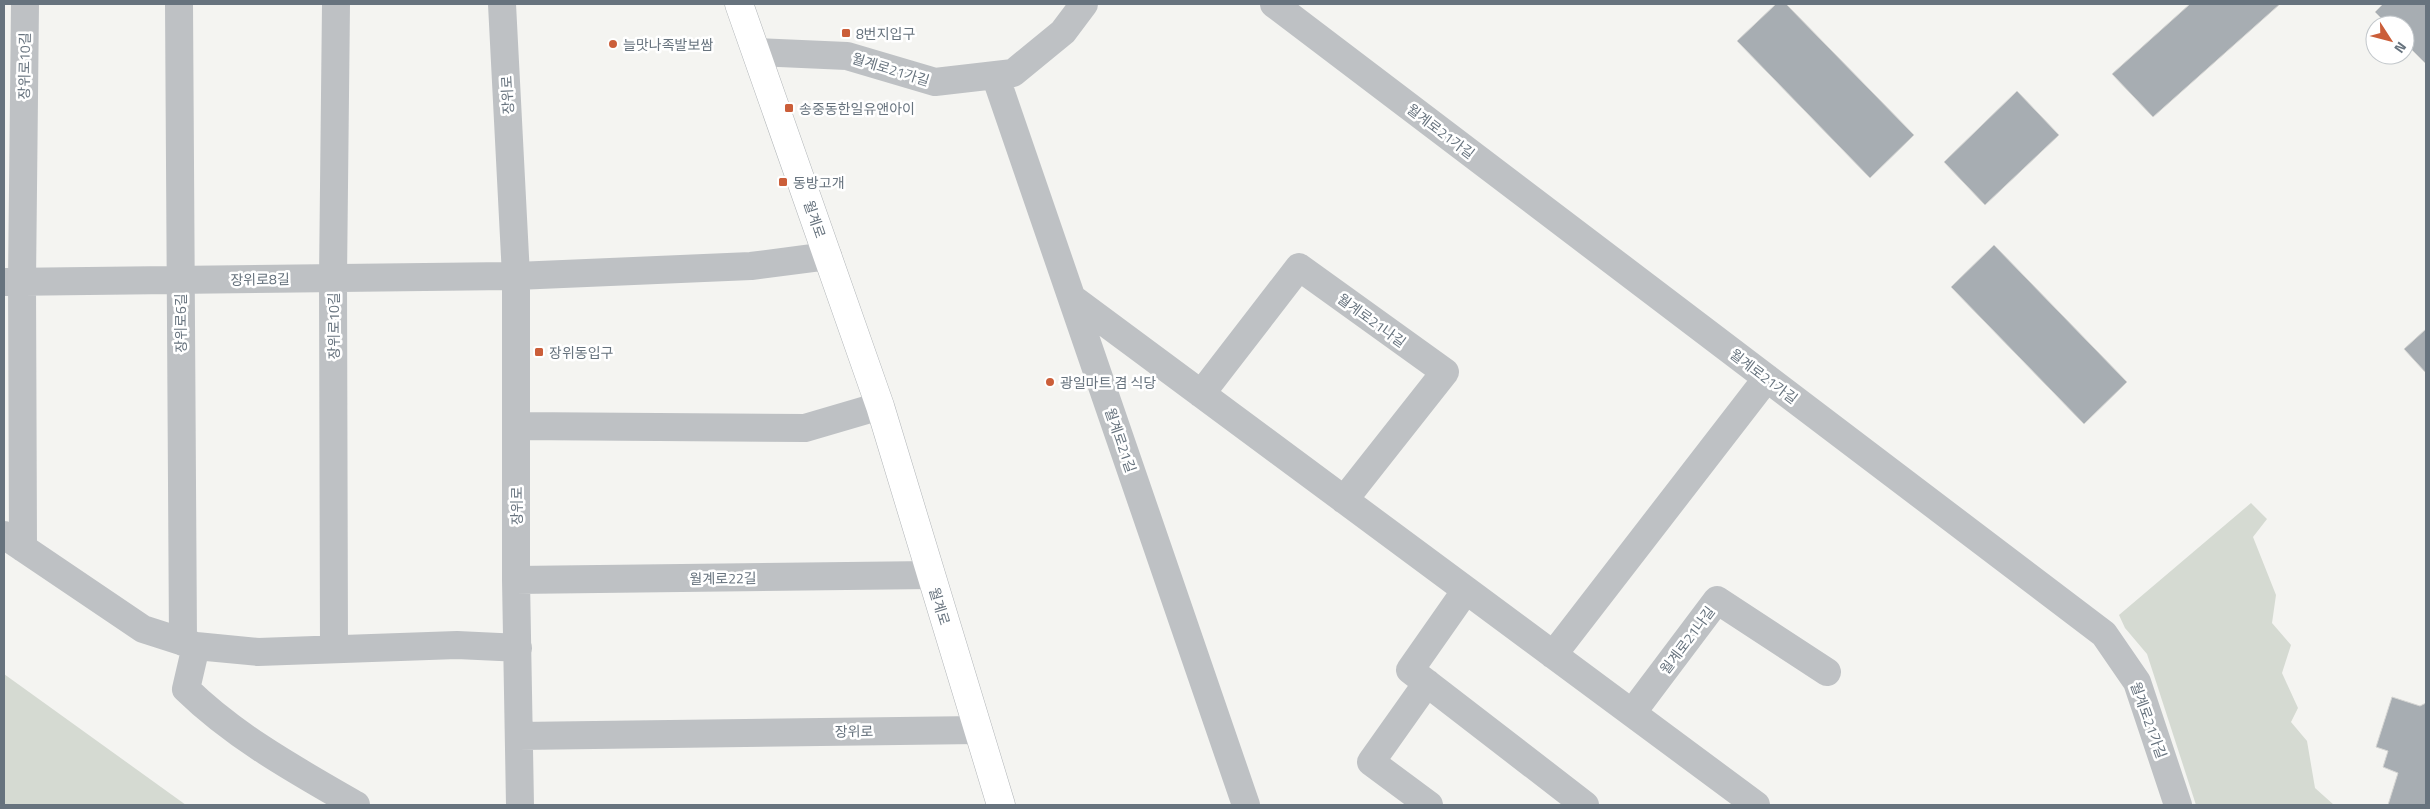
<svg xmlns="http://www.w3.org/2000/svg" width="2430" height="809" viewBox="0 0 2430 809" font-family="'Titillium Web','Noto Sans KR',sans-serif">
<rect width="100%" height="100%" fill="#f4f4f1"/>
<path fill="#d5dad2" d="M 2251,503 L 2267,519 L 2253,537 L 2276,595 L 2272,623 L 2291,645 L 2282,673 L 2298,708 L 2291,722 L 2307,741 L 2315,788 L 2334,805 L 2196,805 L 2147,654 L 2125,628 L 2119,615 Z
M 4,674 L 186,805 L 4,805 Z"/>
<path fill="#a7adb2" stroke="#d5d5d3" d="M 1776,4 L 1786,4 L 1914,135 L 1870,178 L 1737,41 Z
M 2190,4 L 2280,4 L 2153,117 L 2112,74 Z
M 2383,4 L 2426,4 L 2426,64 L 2405,43 L 2405,25 L 2388,25 L 2375,12 Z
M 2017,91 L 2059,135 L 1985,205 L 1944,162 Z
M 1994,245 L 2127,382 L 2084,424 L 1951,287 Z
M 2426,329 L 2426,373 L 2404,349 Z
M 2392,697 L 2420,706 L 2426,703 L 2426,805 L 2388,805 L 2398,773 L 2383,767 L 2388,751 L 2376,747 Z"/>
<g fill="none" stroke-linecap="round" stroke-linejoin="round">
<defs>
<path id="major" d="M 739,4 L 880,406 L 1001,805"/>
</defs>
<use href="#major" stroke="#b1b5b8" stroke-width="29"/>
<path stroke="#bec1c4" stroke-width="28" d="M 179,4 L 183,642
M 502,4 L 516,276 L 516,580 L 520,805
M 1274,4 L 2104,634 L 2137,682 L 2178,805
M 758,52 L 847,56 L 935,82 L 1013,73 L 1063,32 L 1084,4
M 995,75 L 1246,805
M 4,282 L 516,276 L 751,266 L 828,256
M 1072,298 L 1756,805
M 1201,394 L 1299,267 L 1445,372 L 1344,500
M 516,426 L 805,428 L 880,406
M 4,535 L 143,629 L 196,646 L 258,652 L 457,645 L 518,648
M 23,548 L 22,281 L 25,4
M 516,580 L 931,575
M 1466,590 L 1410,670 L 1585,805
M 196,646 L 186,689 C 235,737 297,771 356,805
M 334,649 L 333,278 L 336,4
M 1553,655 L 1767,378
M 1427,683 L 1371,762 L 1429,805
M 1632,713 L 1717,600 L 1827,672
M 519,736 L 978,730"/>
<use href="#major" stroke="#fff" stroke-width="28"/>
</g>
<g fill="#cb5e39" stroke="#fff" stroke-width="2">
<rect x="841" y="28" width="10" height="10" rx="2.5"/>
<circle cx="613" cy="44" r="5"/>
<rect x="784" y="103" width="10" height="10" rx="2.5"/>
<rect x="778" y="177" width="10" height="10" rx="2.5"/>
<rect x="534" y="347" width="10" height="10" rx="2.5"/>
<circle cx="1050" cy="382" r="5"/>
</g>
<g text-anchor="middle" dominant-baseline="central" stroke-width="5" stroke-linejoin="round" paint-order="stroke">
<g font-size="14" fill="#67737e" stroke="#fff" text-anchor="start">
<text x="856" y="33">8번지입구</text>
<text x="623" y="44">늘맛나족발보쌈</text>
<text x="799" y="108">송중동한일유앤아이</text>
<text x="793" y="182">동방고개</text>
<text x="549" y="352">장위동입구</text>
<text x="1060" y="382">광일마트 겸 식당</text>
</g>
<g font-size="14" fill="#67737e" stroke="#fff">
<text transform="translate(24 66) rotate(-89)">장위로10길</text>
<text transform="translate(891 69) rotate(17)">월계로21가길</text>
<text transform="translate(507 95) rotate(-93)">장위로</text>
<text transform="translate(1441 131) rotate(37)">월계로21가길</text>
<text transform="translate(815 219) rotate(71)">월계로</text>
<text transform="translate(260 279) rotate(-1)">장위로8길</text>
<text transform="translate(1372 320) rotate(36)">월계로21나길</text>
<text transform="translate(180 323) rotate(-90)">장위로6길</text>
<text transform="translate(333 326) rotate(-90)">장위로10길</text>
<text transform="translate(1764 376) rotate(37)">월계로21가길</text>
<text transform="translate(1121 440) rotate(71)">월계로21길</text>
<text transform="translate(516 506) rotate(-90)">장위로</text>
<text transform="translate(723 578) rotate(-1)">월계로22길</text>
<text transform="translate(940 606) rotate(73)">월계로</text>
<text transform="translate(1687 640) rotate(-53)">월계로21나길</text>
<text transform="translate(2149 720) rotate(70)">월계로21가길</text>
<text transform="translate(854 731) rotate(-1)">장위로</text>
</g>
</g>
<rect width="2430" height="809" fill="none" stroke="#67737e" stroke-width="10"/>
<g transform="translate(2390 40) rotate(126)"><circle r="24" fill="#ffffff" stroke="#c2c7cb"/>
<path d="M0-4L9 19L0 12L-9 19Z" fill="#cb5e39"/>
<text y="-8" font-size="14" font-weight="bold" text-anchor="middle" fill="#67737e">N</text>
</g>
</svg>
